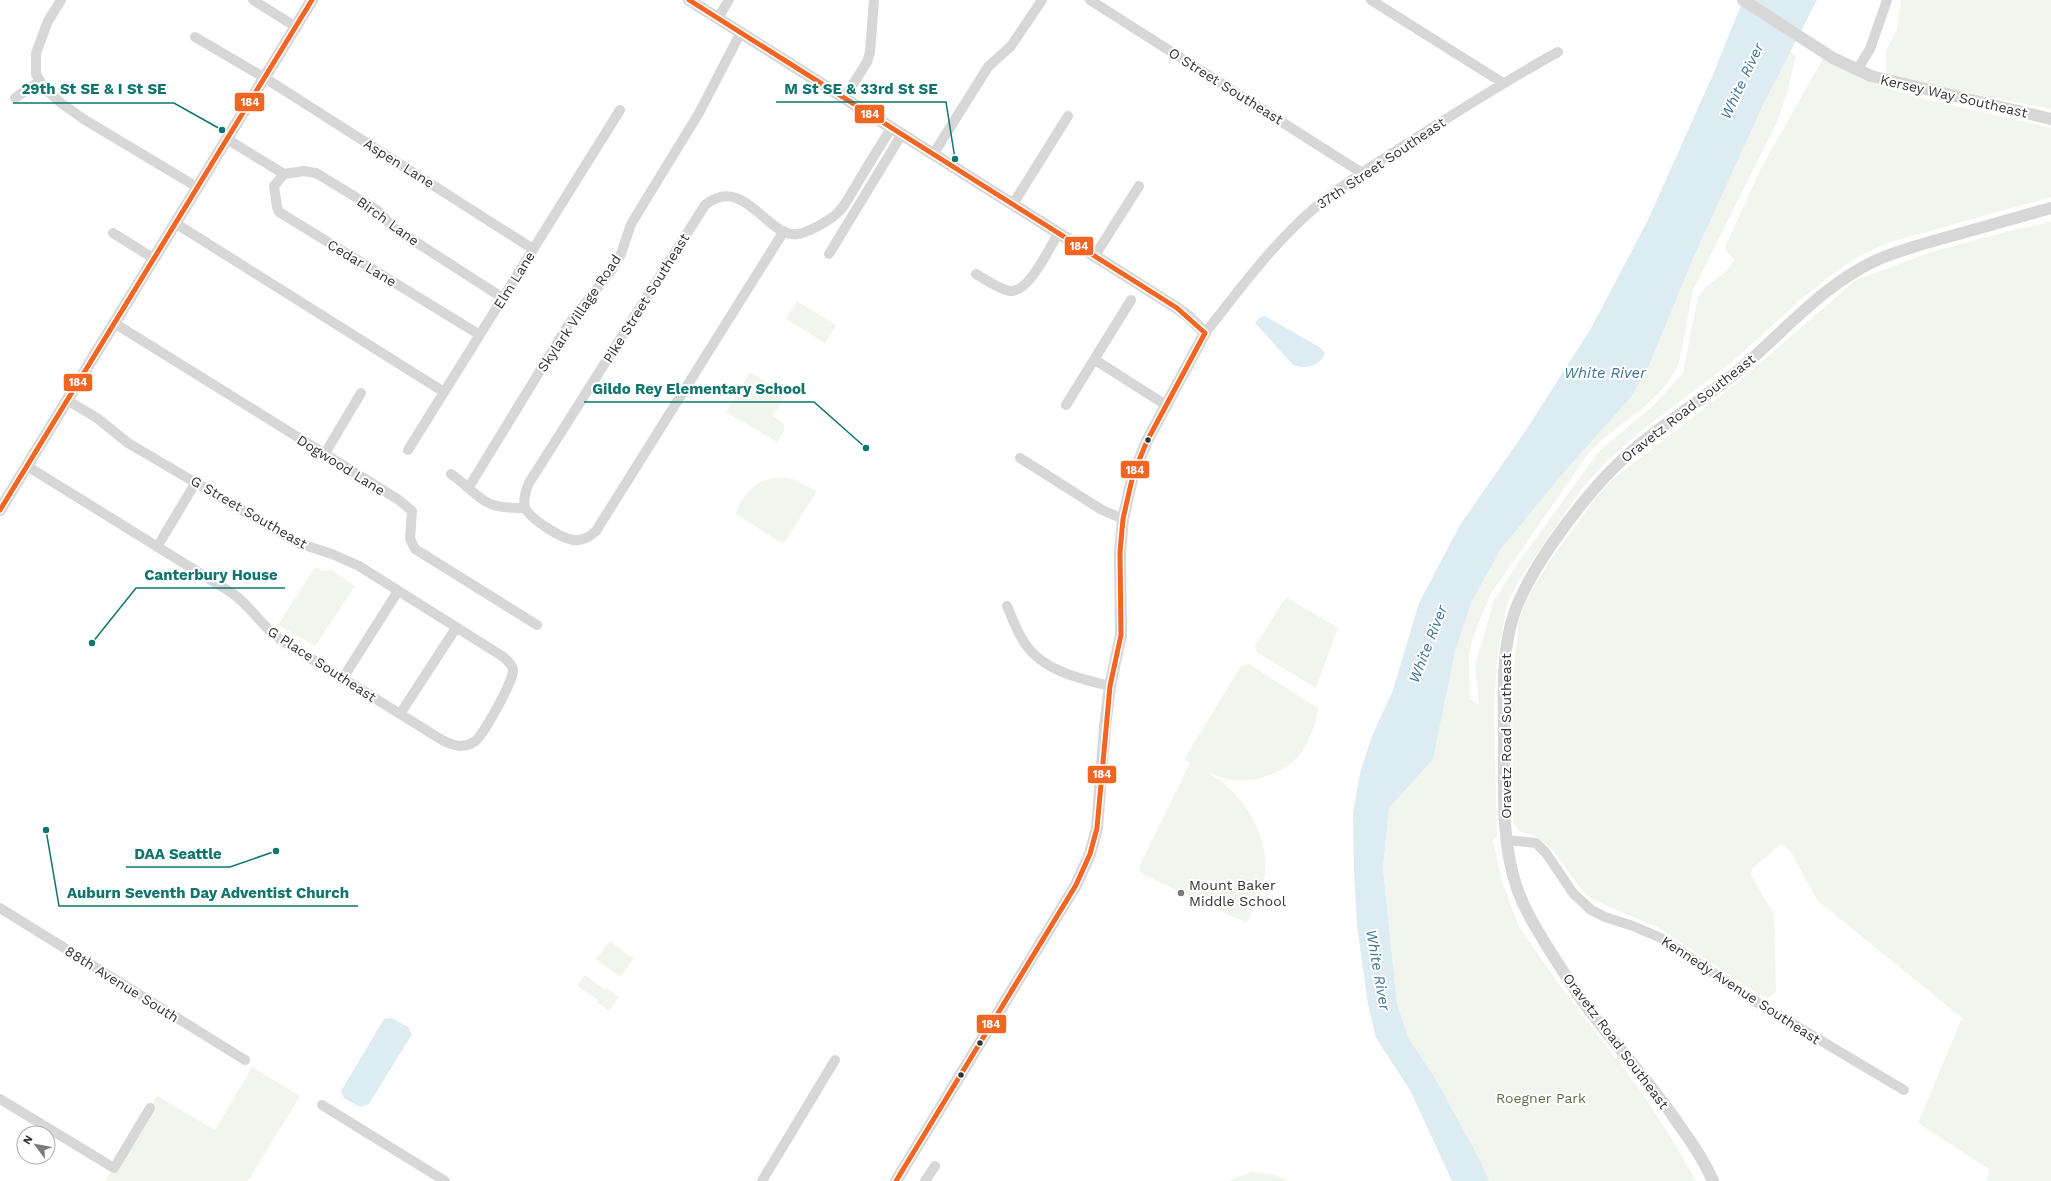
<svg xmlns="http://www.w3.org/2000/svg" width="2051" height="1181" viewBox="0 0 2051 1181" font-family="'Work Sans',sans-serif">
<rect width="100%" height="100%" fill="#fff"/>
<path fill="#f1f5ed" d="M 1901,0 L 2051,0 L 2051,109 L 1928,85 L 1886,73 L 1886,51 L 1897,29 Z
M 1790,52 L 1796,56 L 1788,89 L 1777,122 L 1693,290 L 1679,363 C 1661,404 1617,422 1588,454 L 1490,595 L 1472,640 L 1469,656 L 1470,699 L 1479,705 L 1475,666 L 1494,600 L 1518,563 L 1599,451 L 1653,406 L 1683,373 L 1698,297 L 1707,286 L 1725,272 L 1735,260 L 1725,250 L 1725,247 L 1761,168 L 1824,57 L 1864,79 L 1886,88 L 1920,98 L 2051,128 L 2051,197 L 1890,242 L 1861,255 L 1835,272 L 1800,300 L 1733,361 L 1642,430 L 1605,463 L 1581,490 L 1519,580 L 1507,604 L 1497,661 L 1494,710 L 1497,836 L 1493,840 L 1502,882 L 1519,927 L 1561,987 L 1638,1087 L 1670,1136 L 1696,1181 L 1489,1181 L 1480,1160 L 1435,1078 L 1409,1039 L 1397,1004 L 1383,868 L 1389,807 L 1433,759 L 1455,652 L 1472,601 L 1501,549 L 1559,478 L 1631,397 L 1648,368 L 1692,261 L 1763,105 Z
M 2051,222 L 2051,1181 L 1987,1181 L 1989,1169 L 1918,1123 L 1962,1018 L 1817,900 L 1791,852 L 1781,844 L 1753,868 L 1751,875 L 1774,914 L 1776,992 L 1768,998 L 1755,992 L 1659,928 L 1596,901 L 1584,893 L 1553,850 L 1536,836 L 1521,832 L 1513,823 L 1512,687 L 1519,618 L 1531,591 L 1556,552 L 1595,499 L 1614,478 L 1736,384 L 1856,280 L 1931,252 L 2006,232 Z
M 797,301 L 836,325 L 825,343 L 786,319 Z
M 750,372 L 786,395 L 773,416 L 784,424 L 784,431 L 777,442 L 726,412 Z
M 779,477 L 793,479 L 817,491 L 785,542 L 781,543 L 735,513 C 747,491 753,481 779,477 Z
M 315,567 L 323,571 L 331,570 L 355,586 L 315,646 L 278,625 Z
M 1286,597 L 1338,628 L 1316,688 L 1257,652 L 1255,646 Z
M 1249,664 L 1319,709 C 1316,719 1313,731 1308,741 C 1294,772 1255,786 1224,778 C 1217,777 1210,772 1204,770 C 1209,773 1214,776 1219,780 C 1247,800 1269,838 1265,873 C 1263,890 1253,908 1247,923 L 1142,874 L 1139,867 L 1190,763 L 1184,759 L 1241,666 Z
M 610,941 L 634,959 L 620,977 L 596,959 Z
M 585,975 L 605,990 L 606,988 L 619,997 L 609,1011 L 597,1002 L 598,1000 L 577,986 Z
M 252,1067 L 300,1096 L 248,1181 L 105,1181 L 157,1096 L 215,1130 Z
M 1252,1172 L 1273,1174 L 1288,1181 L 1229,1181 Z"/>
<path fill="#ddebf3" d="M 1743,0 L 1817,0 L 1763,105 L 1692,261 L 1648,368 L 1631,397 L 1559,478 L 1501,549 L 1472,601 L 1455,652 L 1433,759 L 1389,808 L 1383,868 L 1397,1004 L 1409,1039 L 1435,1078 L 1480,1160 L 1489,1181 L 1452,1181 L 1411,1092 L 1376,1038 L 1368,1005 L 1357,925 L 1354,871 L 1353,813 L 1360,773 L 1372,736 L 1393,690 L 1419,603 L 1460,525 L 1526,430 L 1590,330 L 1647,222 L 1714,72 Z
M 1265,316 L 1321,348 L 1325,353 C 1321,366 1305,370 1293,365 L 1255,323 L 1259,318 Z
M 392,1018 L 408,1027 L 412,1034 L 369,1104 L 360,1107 L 344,1098 L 341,1091 L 384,1019 Z"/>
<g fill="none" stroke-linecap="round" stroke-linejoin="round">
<path stroke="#d7d7d7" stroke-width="10" d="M 61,0 L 48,21 L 36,53 L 36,74 L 44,88 L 61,103 L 85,120 L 197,187
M 253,0 L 296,27
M 1090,0 L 1362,173
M 1371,0 L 1503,83
M 718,18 L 729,0
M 195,37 L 265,78 L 533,249
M 1857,70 L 1870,49 L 1887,0
M 845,97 L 867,62 L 870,52 L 874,0
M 15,98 L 40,81
M 227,139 L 284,174 L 304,171 L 316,173 L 377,210 L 394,228 L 503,298
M 934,153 L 988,67 L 1011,46 L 1042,0
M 284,174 L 274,186 L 277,207 L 279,212 L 480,335
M 1013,204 L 1068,116
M 175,223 L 444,392
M 784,231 L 596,531 C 590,537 582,541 573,540 C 561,538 529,519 525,507 C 523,500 526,489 529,483 L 705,205 C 745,173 767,239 798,234 C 809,232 825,223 834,216 C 844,209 850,195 857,184 C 868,165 880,146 892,127
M 113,233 L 153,258
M 829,254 L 902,134
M 1094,257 L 1139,186
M 976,274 C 986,280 998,289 1010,291 C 1029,293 1049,248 1058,234
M 114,323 L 399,500 L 412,511 L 410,539 L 415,549 L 537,625
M 1205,333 C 1233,298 1260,261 1292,229 C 1326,194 1368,169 1408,143 C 1458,111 1507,80 1558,52
M 1095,360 L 1166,405
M 1066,405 L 1131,300
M 408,450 L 620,110
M 324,455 L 361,393
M 1020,458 L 1102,510 L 1123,519
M 27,466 L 232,593 C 251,606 262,627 281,640 L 442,740 C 452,745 463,749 474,742 C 483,736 514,680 513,670 C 512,664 507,660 502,656 L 359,566 L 332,554 L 298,543 L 283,534 L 128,443 L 97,418 L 67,400
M 451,474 C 483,497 480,509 525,508
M 469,487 L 568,325 L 611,271 L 621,254 L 631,224 L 699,113 L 741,32
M 157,547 L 196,482
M 1007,606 C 1013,619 1017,633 1026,645 C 1044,671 1081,679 1110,686
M 343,678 L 398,591
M 400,714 L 456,628
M 1507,840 L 1536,843 L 1546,853 L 1573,893 L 1591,910 L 1605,917 L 1633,926 L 1661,938 L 1761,1005 L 1904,1090
M 0,908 L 245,1060
M 0,1099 L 114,1168 L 150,1108
M 322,1105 L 445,1181
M 762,1181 L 835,1060
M 925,1181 L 935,1166"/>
<path stroke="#d7d7d7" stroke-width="12" d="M 689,0 L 1177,308 L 1188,316 L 1205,333 L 1147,441 L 1133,475 L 1123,519 L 1120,552 L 1121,635 L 1110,686 L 1105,727 L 1097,828 L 1090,854 L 1076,885 L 896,1181
M 1743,0 L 1833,58 L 1871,76 L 2051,119
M 0,510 L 312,0
M 1713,1181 C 1703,1158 1689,1139 1675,1119 C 1647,1078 1613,1043 1584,1003 C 1574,989 1565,974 1555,959 C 1541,936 1526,914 1517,888 C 1501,842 1504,791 1504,743 C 1504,704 1501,662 1511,624 C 1524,572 1591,486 1632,451 C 1665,422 1704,399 1738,371 C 1784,332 1823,284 1879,259 C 1903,249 1929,242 1955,235 C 1987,226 2019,217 2051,208"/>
<defs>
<path id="bus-1" d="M 689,0 L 1177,308 L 1205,333
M 0,510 L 312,0
M 896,1181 L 1076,885 L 1090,854 L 1097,828 L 1110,686 L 1121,635 L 1120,552 L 1123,519 L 1133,475 L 1147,441 L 1205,333"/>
</defs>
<use href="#bus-1" stroke="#fff" stroke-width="8"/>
<use href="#bus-1" stroke="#f26522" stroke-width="5"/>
</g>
<g fill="#333" stroke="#fff" stroke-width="1.5">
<circle cx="1148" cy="440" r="3.5"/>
<circle cx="980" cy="1043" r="3.5"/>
<circle cx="961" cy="1075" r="3.5"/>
</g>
<circle fill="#7a7a7a" stroke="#fff" stroke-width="1.5" cx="1181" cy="893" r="4"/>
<g text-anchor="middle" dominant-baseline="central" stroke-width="4" stroke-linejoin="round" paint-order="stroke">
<g font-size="14" fill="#333" stroke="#fff">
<text transform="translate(1226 86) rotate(32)">O Street Southeast</text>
<text transform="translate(1954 96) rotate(13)">Kersey Way Southeast</text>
<text transform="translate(399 163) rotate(32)">Aspen Lane</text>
<text transform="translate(1381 163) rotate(-34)">37th Street Southeast</text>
<text transform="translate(388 221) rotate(36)">Birch Lane</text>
<text transform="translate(362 263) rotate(31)">Cedar Lane</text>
<text transform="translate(514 280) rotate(-58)">Elm Lane</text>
<text transform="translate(646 298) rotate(-58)">Pike Street Southeast</text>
<text transform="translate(579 313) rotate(-56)">Skylark Village Road</text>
<text transform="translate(1688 408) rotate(-38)">Oravetz Road Southeast</text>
<text transform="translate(341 465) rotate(32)">Dogwood Lane</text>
<text transform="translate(249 512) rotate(30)">G Street Southeast</text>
<text transform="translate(322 664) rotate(33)">G Place Southeast</text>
<text transform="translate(1506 736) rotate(-90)">Oravetz Road Southeast</text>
<text transform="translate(122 984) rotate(32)">88th Avenue South</text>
<text transform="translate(1741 990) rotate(33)">Kennedy Avenue Southeast</text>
<text transform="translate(1616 1041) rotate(53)">Oravetz Road Southeast</text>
</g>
<g font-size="14" fill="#333" stroke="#fff" text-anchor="start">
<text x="1189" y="885">Mount Baker<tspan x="1189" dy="16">Middle School</tspan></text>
</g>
<g font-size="14" fill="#56703f" stroke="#fff">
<text x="1541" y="1098">Roegner Park</text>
</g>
<g font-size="15" font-style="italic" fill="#3f7597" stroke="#fff">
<text transform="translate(1742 81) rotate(-65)">White River</text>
<text x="1605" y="373">White River</text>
<text transform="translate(1428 644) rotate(-69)">White River</text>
<text transform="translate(1378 970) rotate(80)">White River</text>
</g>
</g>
<path fill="none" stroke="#0f766e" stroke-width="1.5" d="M955 159L946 102H776M222 130L174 103H13M866 448L814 402H584M92 643L136 588H285M276 851L230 867H126M46 830L59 906H358"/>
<g fill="#0f766e" stroke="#fff" stroke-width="1.5">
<circle cx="955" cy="159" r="4"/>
<circle cx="222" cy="130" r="4"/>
<circle cx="866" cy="448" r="4"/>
<circle cx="92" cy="643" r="4"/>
<circle cx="276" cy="851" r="4"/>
<circle cx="46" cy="830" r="4"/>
</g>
<g font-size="15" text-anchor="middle" font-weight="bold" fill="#0f766e" stroke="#fff" stroke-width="4" stroke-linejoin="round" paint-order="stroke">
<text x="861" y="94">M St SE &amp; 33rd St SE</text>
<text x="94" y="94">29th St SE &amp; I St SE</text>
<text x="699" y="394">Gildo Rey Elementary School</text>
<text x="211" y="580">Canterbury House</text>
<text x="178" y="859">DAA Seattle</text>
<text x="208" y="898">Auburn Seventh Day Adventist Church</text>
</g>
<g stroke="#fff" stroke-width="1.5">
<rect x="234" y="92" width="31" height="20" rx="4" fill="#f26522"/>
<rect x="854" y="104" width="31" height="20" rx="4" fill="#f26522"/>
<rect x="1064" y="236" width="30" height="20" rx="4" fill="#f26522"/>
<rect x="63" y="373" width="30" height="19" rx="4" fill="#f26522"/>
<rect x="1120" y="460" width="30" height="19" rx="4" fill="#f26522"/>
<rect x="1087" y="765" width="30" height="19" rx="4" fill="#f26522"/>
<rect x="976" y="1014" width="31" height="20" rx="4" fill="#f26522"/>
</g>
<g font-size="11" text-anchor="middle" font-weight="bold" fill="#fff">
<text x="250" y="106">184</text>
<text x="870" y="118">184</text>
<text x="1079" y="250">184</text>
<text x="78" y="386">184</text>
<text x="1135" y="474">184</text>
<text x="1102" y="778">184</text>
<text x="991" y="1028">184</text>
</g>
<g transform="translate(36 1145) rotate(302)"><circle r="19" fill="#ffffff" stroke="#adadad"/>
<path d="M0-3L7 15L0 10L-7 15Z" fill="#7a7a7a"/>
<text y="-6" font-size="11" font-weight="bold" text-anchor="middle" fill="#333333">N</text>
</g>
</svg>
